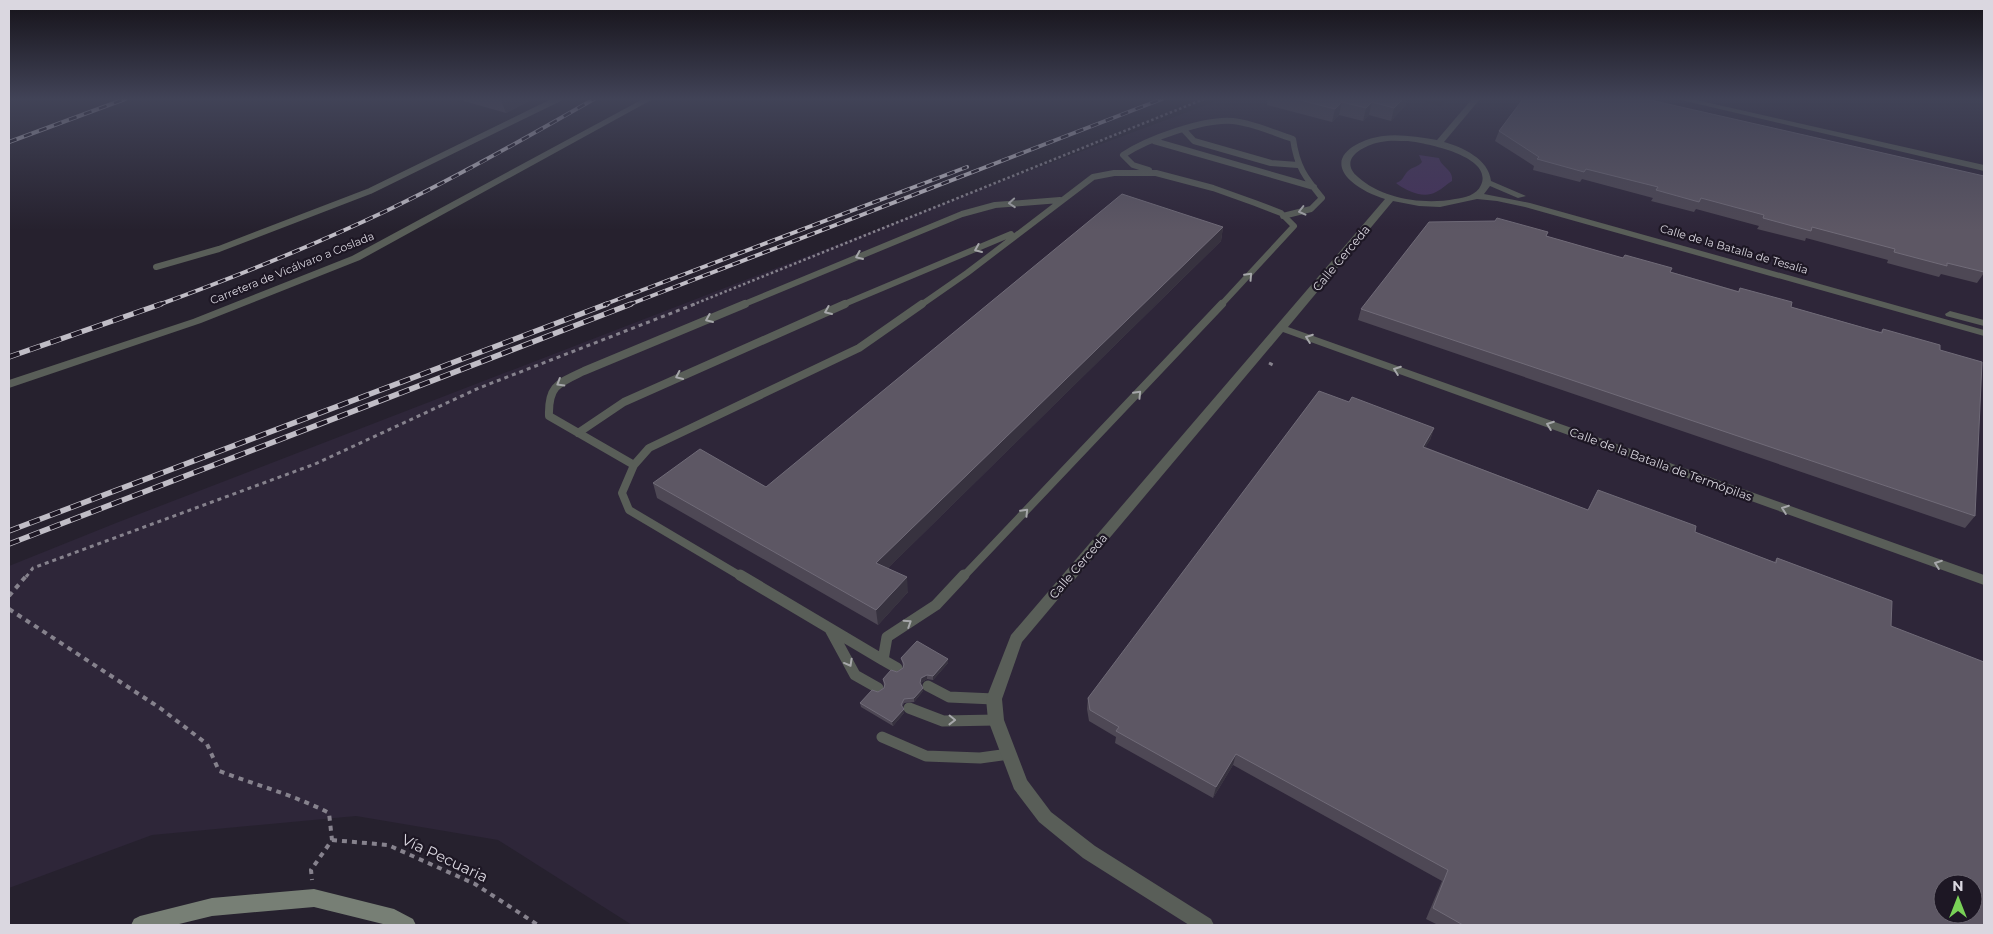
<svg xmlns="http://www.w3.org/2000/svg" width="1993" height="934" viewBox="0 0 1993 934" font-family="Montserrat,sans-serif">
<rect width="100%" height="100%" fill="#26212e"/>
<path fill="#2e2639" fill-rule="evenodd" d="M 1222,99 L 1412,99 L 1441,106 L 1448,99 L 1984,99 L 1984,925 L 632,925 L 498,840 L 356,816 L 152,835 L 9,888 L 9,566 L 116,523 L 994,184 ZM 1943,884 L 1973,884 L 1973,914 L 1943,914 Z"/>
<path fill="#45315c" d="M 1419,155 L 1439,158 C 1441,167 1454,170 1452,181 C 1447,184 1442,189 1436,192 C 1424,199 1406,191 1396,183 C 1403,181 1403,176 1408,171 C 1412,167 1418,167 1422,162 Z"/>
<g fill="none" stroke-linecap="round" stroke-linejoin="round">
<path stroke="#86828d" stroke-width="2.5" stroke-dasharray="2.5 2.5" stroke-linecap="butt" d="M 692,305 L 1204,99"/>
<path stroke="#86828d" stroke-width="3" stroke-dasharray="4 4" stroke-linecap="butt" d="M 1269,363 L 1275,366
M 26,577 L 33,568 L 315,464 L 479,388 L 695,304"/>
<path stroke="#86828d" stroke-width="4" stroke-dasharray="5 5" stroke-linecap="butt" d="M 9,596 L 27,575
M 9,609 L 160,708 L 207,744 L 219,771 C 256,785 294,795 329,813 L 332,840 L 311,870 L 312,880
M 332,840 L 388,845 L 475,884 L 538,925"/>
<path stroke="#595e58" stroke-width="6" d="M 1183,129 L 1194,141 L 1271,163 L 1298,165
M 1154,141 L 1314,187
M 1149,170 L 1133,165 L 1123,155 C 1147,139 1205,118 1233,121 C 1253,123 1274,133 1293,139 C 1297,167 1305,177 1322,198 L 1311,209 L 1283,216
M 156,267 L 219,249 L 370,191 L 558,99
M 742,305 L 962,214 L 995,205 L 1060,200
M 842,305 L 1011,234
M 921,305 L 967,273 L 1093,177 L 1114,173 L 1156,173 L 1213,188 L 1255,203 L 1281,213 L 1294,226 L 1221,305"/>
<path stroke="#595e58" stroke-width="8" d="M 578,433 L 624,402 L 845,304
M 634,465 L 549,416 C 548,385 559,383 584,371 L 745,304
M 742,577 L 629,510 L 622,493 L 634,465 L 649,448 L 859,348 L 922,304
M 963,577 L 1222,304"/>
<path stroke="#595e58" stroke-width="11" d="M 740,575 L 883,660
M 830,629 L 855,675 L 878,688
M 883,660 L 897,668
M 883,660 L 887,637 L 936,605 L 964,575
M 928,686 L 949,697 L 994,699
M 909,708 L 943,721 L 996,720
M 882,737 L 926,756 L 980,758 L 1009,754"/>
<path fill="#595e58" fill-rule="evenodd" d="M 1472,99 L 1480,99 L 1444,142 C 1462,147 1489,159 1491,181 L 1526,196 L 1518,198 L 1490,186 L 1484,194 L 1530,203 L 1984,330 L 1984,336 L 1525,207 L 1497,201 L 1477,199 L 1440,207 L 1419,206 L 1393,201 L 1288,327 L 1984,575 L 1984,585 L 1283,332 L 1022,642 L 1002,699 L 1004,720 L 1027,780 L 1051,812 L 1095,846 L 1211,919 L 1214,925 L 1189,925 L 1083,858 L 1039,822 L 1014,789 L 988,720 L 986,699 L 1011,635 L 1385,199 C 1373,195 1361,190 1351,181 C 1324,156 1360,139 1383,136 C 1400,134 1419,137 1437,140 ZM 1408,141 C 1425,143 1494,156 1481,185 C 1477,195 1464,198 1455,199 C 1424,205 1382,199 1358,177 C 1337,159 1364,145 1381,142 C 1390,140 1399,141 1408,141 Z
M 1677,99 L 1692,99 L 1984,165 L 1984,171 Z
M 1950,311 L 1984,320 L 1984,326 L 1946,316 L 1945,314 Z"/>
<path fill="#595e58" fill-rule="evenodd" d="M 643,99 L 653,99 L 360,260 L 201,323 L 9,388 L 9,380 L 193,319 L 352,256 Z"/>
<path fill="#777f75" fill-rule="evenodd" d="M 314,889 L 394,909 L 413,919 L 416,925 L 387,925 L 314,907 L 212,916 L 175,925 L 131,925 L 134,919 L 140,916 L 212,898 Z"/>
<defs>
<path id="rail-far1" d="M 9,142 L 125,99
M 158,305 C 235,277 312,246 386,211 C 457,177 526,138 594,99
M 603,305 L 967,167
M 628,305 L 1162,99"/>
<path id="rail" d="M 9,357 L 161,304
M 9,531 L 607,304
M 9,544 L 631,304"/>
</defs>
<use href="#rail-far1" stroke="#c0bdc6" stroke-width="4"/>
<use href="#rail" stroke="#c0bdc6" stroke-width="5.5"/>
<use href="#rail-far1" stroke="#1d1724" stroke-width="2.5" stroke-dasharray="8" stroke-linecap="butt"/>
<use href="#rail" stroke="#1d1724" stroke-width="4" stroke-dasharray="11" stroke-linecap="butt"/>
</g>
<path fill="#4e4855" d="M 457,99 L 533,99 L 506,113 Z
M 1268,99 L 1407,99 L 1405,106 L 1391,121 L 1369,115 L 1363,121 L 1339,115 L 1332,122 L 1267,105 Z
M 1499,131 L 1984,176 L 1984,273 L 1977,283 L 1941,274 L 1939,277 L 1887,263 L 1888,260 L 1806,238 L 1805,241 L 1757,229 L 1759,226 L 1696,209 L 1694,212 L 1651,201 L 1653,198 L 1582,179 L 1580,182 L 1533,170 L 1534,166 L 1495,141 Z
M 1223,227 L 1221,241 L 888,568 L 908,592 L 878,625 L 657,498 L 653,483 L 766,487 Z
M 1548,232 L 1546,236 L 1738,291 L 1740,288 L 1791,307 L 1880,332 L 1883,329 L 1940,350 L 1975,516 L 1965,528 L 1358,320 L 1361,309 Z
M 1349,402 L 1434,428 L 1430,440 L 1425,447 L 1588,510 L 1695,532 L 1774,562 L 1777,558 L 1891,626 L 1984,925 L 1438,925 L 1426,919 L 1442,881 L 1233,765 L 1213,798 L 1115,743 L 1116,737 L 1089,721 L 1087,709 L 1088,698 Z
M 901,658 L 948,659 L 948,663 L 933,680 L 927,679 L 922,682 L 921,684 L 923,688 L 923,691 L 914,702 L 904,703 L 902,707 L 904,713 L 893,726 L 861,707 L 860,703 L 884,688 L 884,686 L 883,679 L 903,668 L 903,666 Z"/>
<path fill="#37323f" d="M 504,99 L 533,99 L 506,113 L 501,100 Z
M 1403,99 L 1407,99 L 1405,106 L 1391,121 L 1394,108 Z
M 1342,102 L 1339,115 L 1332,122 L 1335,109 Z
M 1372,102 L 1369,115 L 1363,121 L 1366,108 Z
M 1223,227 L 1221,241 L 878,578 L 876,563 Z
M 1434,428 L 1430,440 L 1419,458 L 1423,447 Z
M 907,577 L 908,592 L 878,625 L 876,610 Z
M 948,659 L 948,663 L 933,680 L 933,676 Z
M 927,675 L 927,679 L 922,682 L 921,687 L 920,683 L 921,678 Z
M 923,688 L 923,691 L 914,702 L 914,698 Z
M 904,709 L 904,713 L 893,726 L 892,722 Z
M 1236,754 L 1233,765 L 1213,798 L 1216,787 Z"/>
<path fill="#5d5764" stroke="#706b78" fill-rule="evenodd" d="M 1296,99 L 1403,99 L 1394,108 L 1372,102 L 1366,108 L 1342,102 L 1335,109 Z
M 1523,99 L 1646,99 L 1984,176 L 1984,272 L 1947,263 L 1947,266 L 1894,252 L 1895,249 L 1812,227 L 1811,231 L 1763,218 L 1764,215 L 1701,198 L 1699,202 L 1656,190 L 1658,187 L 1586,169 L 1584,172 L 1537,159 L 1539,157 L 1499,131 Z
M 1122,194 L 1223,227 L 876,563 L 907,577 L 876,610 L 653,483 L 700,449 L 766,487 Z
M 1497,218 L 1548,232 L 1546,236 L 1623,258 L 1625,255 L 1672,268 L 1670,272 L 1739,292 L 1740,288 L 1792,302 L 1791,307 L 1882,333 L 1883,329 L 1940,345 L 1940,350 L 1982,362 L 1975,516 L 1361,309 L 1429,222 L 1495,221 Z
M 1319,391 L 1349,402 L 1352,397 L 1434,428 L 1423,447 L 1588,510 L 1598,490 L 1696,526 L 1695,532 L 1776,563 L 1777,558 L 1892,601 L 1891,626 L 1984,662 L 1984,925 L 1463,925 L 1433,908 L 1448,870 L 1236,754 L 1216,787 L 1116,731 L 1119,727 L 1090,710 L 1088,698 ZM 1943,884 L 1973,884 L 1973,914 L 1943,914 Z
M 917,641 L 948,659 L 933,676 L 927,675 L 921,678 L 920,683 L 923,688 L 914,698 L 904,699 L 901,705 L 904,709 L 892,722 L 860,703 L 872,690 L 878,692 L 884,688 L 885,684 L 883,679 L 891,670 L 897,672 L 903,668 L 904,664 L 901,658 Z"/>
<defs><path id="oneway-chevron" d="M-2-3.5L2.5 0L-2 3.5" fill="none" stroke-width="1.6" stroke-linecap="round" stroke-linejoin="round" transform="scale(1.25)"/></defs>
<g stroke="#a6a7aa">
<use href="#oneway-chevron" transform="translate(1012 203) rotate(176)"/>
<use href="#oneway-chevron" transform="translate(1302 211) rotate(166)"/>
<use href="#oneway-chevron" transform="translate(978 249) rotate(157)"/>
<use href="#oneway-chevron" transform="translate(859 256) rotate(157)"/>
<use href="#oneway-chevron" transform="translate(1249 276) rotate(-47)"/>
<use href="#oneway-chevron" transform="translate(828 311) rotate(157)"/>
<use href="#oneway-chevron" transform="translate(709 319) rotate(157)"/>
<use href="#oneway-chevron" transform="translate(1309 338) rotate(-160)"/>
<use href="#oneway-chevron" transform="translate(1397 370) rotate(-160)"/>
<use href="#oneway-chevron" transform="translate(679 376) rotate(155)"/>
<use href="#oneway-chevron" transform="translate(560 383) rotate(149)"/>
<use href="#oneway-chevron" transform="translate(1138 394) rotate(-46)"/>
<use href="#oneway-chevron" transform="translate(1550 425) rotate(-160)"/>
<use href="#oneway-chevron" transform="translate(1785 509) rotate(-160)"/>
<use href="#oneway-chevron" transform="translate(1025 512) rotate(-46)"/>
<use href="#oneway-chevron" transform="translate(1938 564) rotate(-160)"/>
<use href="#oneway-chevron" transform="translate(908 623) rotate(-33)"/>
<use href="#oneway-chevron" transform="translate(849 663) rotate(61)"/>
<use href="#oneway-chevron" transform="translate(952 720) rotate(1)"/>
</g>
<linearGradient id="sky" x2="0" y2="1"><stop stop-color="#151219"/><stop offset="0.43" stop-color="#414357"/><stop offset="1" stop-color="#414357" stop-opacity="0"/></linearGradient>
<rect width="1993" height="230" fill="url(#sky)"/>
<g text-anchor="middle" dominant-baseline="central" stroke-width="4.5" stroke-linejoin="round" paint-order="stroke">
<g font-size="11" fill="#dad7e0" stroke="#1d1724">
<text transform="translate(1734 249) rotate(16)">Calle de la Batalla de Tesalia</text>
<text transform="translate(292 268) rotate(-22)">Carretera de Vicálvaro a Coslada</text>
</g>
<g font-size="12" fill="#dad7e0" stroke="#1d1724">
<text transform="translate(1341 258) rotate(-50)">Calle Cerceda</text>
<text transform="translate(1661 464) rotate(20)">Calle de la Batalla de Termópilas</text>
<text transform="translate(1078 566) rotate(-49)">Calle Cerceda</text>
</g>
<g font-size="15" fill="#dad7e0" stroke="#1d1724">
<text transform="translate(445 858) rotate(25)">Vía Pecuaria</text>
</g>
</g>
<rect width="1993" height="934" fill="none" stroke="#dad7e0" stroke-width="20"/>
<g transform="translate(1958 899)"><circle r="24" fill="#1d1724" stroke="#69646f"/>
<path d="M0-4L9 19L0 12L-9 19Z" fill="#79d157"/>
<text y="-8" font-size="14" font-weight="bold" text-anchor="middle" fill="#dad7e0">N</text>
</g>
</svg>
